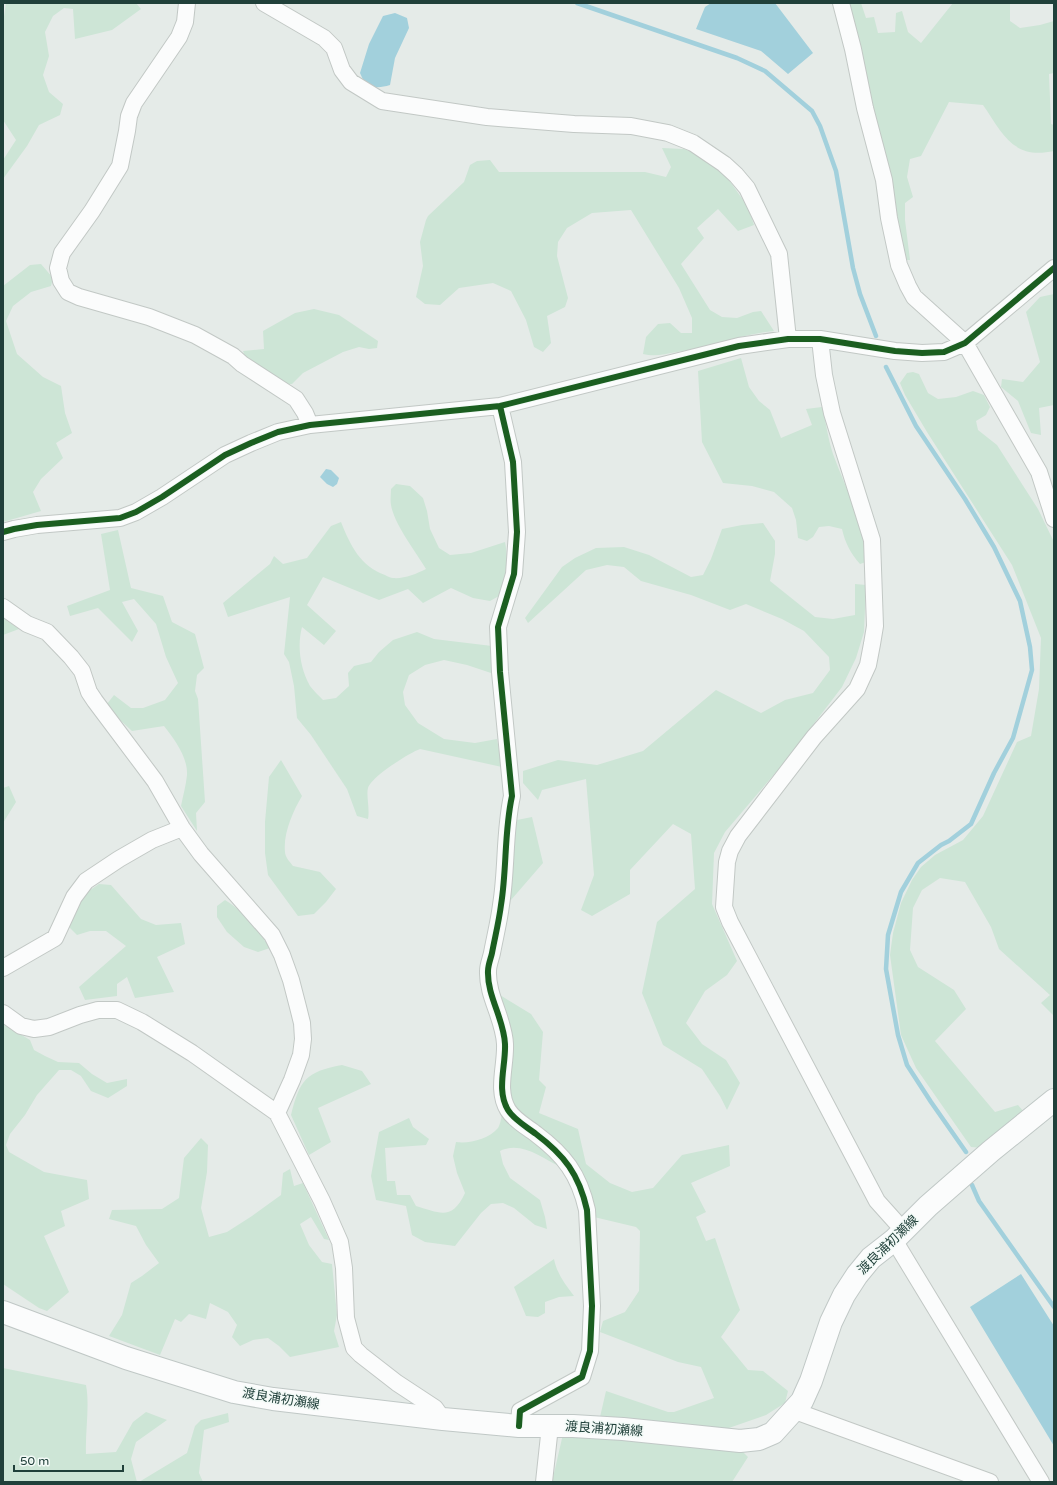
<svg xmlns="http://www.w3.org/2000/svg" width="1057" height="1485" viewBox="0 0 1057 1485" font-family="'Varela Round','Noto Sans JP',sans-serif">
<rect width="100%" height="100%" fill="#e5ebe8"/>
<path fill="#cde5d6" d="M 6,3 L 136,3 L 141,9 L 112,30 L 75,39 L 73,9 L 64,8 L 53,16 L 45,32 L 49,56 L 43,75 L 49,92 L 63,104 L 60,115 L 39,125 L 27,146 L 3,179 L 3,160 L 16,140 L 3,120 L 3,23 Z
M 849,3 L 861,3 L 866,18 L 874,17 L 878,33 L 895,32 L 896,13 L 902,11 L 908,32 L 921,43 L 953,3 L 1010,3 L 1010,21 L 1020,28 L 1040,25 L 1054,21 L 1054,73 L 1049,74 L 1051,124 L 1054,125 L 1054,151 C 1013,160 1003,134 983,105 L 949,102 L 921,156 L 910,159 L 907,177 L 913,197 L 905,203 L 905,220 L 910,260 L 903,260 L 895,199 Z
M 662,148 L 684,149 L 705,157 L 724,173 L 748,207 L 754,225 L 738,231 L 718,209 L 697,228 L 704,238 L 681,264 L 710,310 L 722,317 L 737,318 L 753,312 L 761,311 L 774,331 C 741,334 710,347 677,352 C 665,354 655,357 643,354 L 646,337 L 658,324 L 670,323 L 681,333 L 692,333 L 692,318 L 679,288 L 631,210 L 592,213 L 567,228 L 558,242 L 557,256 L 568,298 L 565,307 L 547,316 L 551,343 L 543,352 L 534,347 L 526,320 L 511,291 L 493,283 L 459,288 L 440,305 L 425,304 L 416,297 L 423,266 L 420,242 L 426,220 L 428,216 L 464,182 L 470,165 L 477,161 L 490,160 L 499,172 L 645,172 L 666,177 L 671,167 Z
M 41,264 L 53,278 L 51,286 L 31,292 L 13,306 L 6,321 L 17,354 L 43,377 L 61,386 L 65,413 L 72,433 L 56,443 L 63,458 L 41,479 L 33,492 L 41,511 L 3,522 L 3,286 L 30,265 Z
M 1054,294 L 1054,405 L 1039,408 L 1041,435 L 1031,433 L 1018,401 L 1001,387 L 1002,379 L 1023,382 L 1040,362 L 1026,312 L 1040,297 Z
M 314,309 L 339,315 L 378,341 L 377,348 L 369,349 L 359,347 L 343,352 L 303,373 L 292,384 L 281,384 L 247,362 L 243,351 L 264,349 L 263,331 L 295,313 Z
M 741,358 L 749,387 L 759,401 L 770,410 L 781,438 L 812,425 L 806,409 L 822,407 C 826,422 828,439 833,454 C 846,490 865,524 866,562 L 860,564 C 851,554 845,543 842,529 L 829,526 L 819,527 L 813,537 L 807,541 L 798,538 L 796,520 L 792,508 L 774,492 L 752,486 L 723,483 L 702,442 L 698,371 Z
M 913,372 L 919,374 L 928,393 L 938,399 L 956,397 L 973,391 L 984,395 L 990,407 L 986,415 L 976,421 L 978,430 L 997,445 L 1038,509 L 1054,542 L 1054,1016 L 1041,1003 L 1050,995 L 999,949 L 991,927 L 965,882 L 940,878 L 922,890 L 913,908 L 910,950 L 918,967 L 954,990 L 966,1009 L 935,1041 L 995,1112 L 1018,1105 L 1024,1112 L 983,1148 L 971,1147 L 916,1068 L 901,1035 L 890,955 L 893,933 L 901,903 L 912,880 L 921,867 L 935,855 L 963,840 L 983,816 L 1017,742 L 1031,736 L 1039,689 L 1041,638 L 1012,565 L 927,432 L 905,395 L 900,383 L 907,373 Z
M 396,484 L 410,486 L 423,498 L 427,511 L 430,529 L 439,548 L 450,555 L 471,553 L 505,542 C 509,562 505,577 499,596 L 490,601 L 473,598 L 451,588 L 423,603 L 408,589 L 379,600 L 323,577 L 307,605 L 336,631 L 324,645 L 302,627 C 297,646 300,668 310,686 C 314,691 319,696 323,700 L 336,698 L 349,686 L 348,673 L 354,666 L 371,662 L 379,652 L 393,640 L 417,632 L 434,639 L 492,646 L 491,673 L 467,665 L 444,660 L 425,665 L 409,675 L 403,692 L 405,705 L 418,723 L 444,739 L 475,743 L 497,739 L 502,767 L 420,749 C 409,753 371,777 368,788 C 366,795 370,809 368,819 L 357,816 L 347,789 L 311,735 L 297,718 L 294,686 L 289,662 L 284,654 L 290,597 L 228,617 L 223,603 L 270,564 L 274,556 L 283,564 L 307,558 L 331,526 L 341,522 C 350,545 361,567 385,575 C 387,576 391,578 393,578 C 404,579 416,574 426,569 C 416,552 394,524 391,505 C 390,500 391,494 391,489 Z
M 763,523 L 775,541 L 775,554 L 770,581 L 815,617 L 833,619 L 855,615 L 855,584 L 866,585 L 864,632 L 856,658 L 842,687 L 783,764 L 725,832 L 714,853 L 712,904 L 737,961 L 727,975 L 705,991 L 686,1023 L 702,1044 L 726,1060 L 740,1083 L 727,1110 L 720,1096 L 702,1069 L 663,1045 L 642,993 L 657,922 L 695,889 L 691,834 L 673,824 L 630,870 L 630,894 L 592,916 L 581,910 L 594,875 L 586,779 L 542,790 L 538,800 L 523,783 L 523,771 L 558,760 L 597,765 L 643,751 L 716,690 L 761,713 L 785,700 L 813,693 L 830,670 L 829,657 L 804,631 L 782,619 L 746,604 L 730,610 L 691,595 L 641,581 L 624,567 L 607,565 L 586,570 L 528,623 L 525,618 L 562,567 L 575,558 L 596,548 L 624,547 L 649,555 L 691,577 L 703,575 L 711,559 L 722,529 L 742,525 Z
M 118,530 L 131,588 L 163,596 L 172,622 L 195,634 L 204,668 L 197,675 L 195,691 L 198,699 L 205,802 L 196,813 L 197,831 L 181,806 C 183,796 186,785 187,775 C 188,757 174,739 164,726 L 132,731 L 119,719 L 107,704 L 114,695 L 131,708 L 143,708 L 165,700 L 178,683 L 166,657 L 156,624 L 134,599 L 122,602 L 138,631 L 132,642 L 98,608 L 70,616 L 67,606 L 110,590 L 101,534 Z
M 3,618 L 19,629 L 3,635 Z
M 281,760 L 302,796 C 293,811 283,834 285,852 C 285,857 290,862 293,866 L 320,872 L 336,889 L 326,902 L 314,914 L 298,916 L 268,875 L 265,853 L 265,822 L 269,777 Z
M 9,786 L 16,802 L 3,823 L 3,788 Z
M 532,817 L 543,863 L 511,900 L 512,821 Z
M 99,884 L 111,885 L 141,919 L 156,925 L 181,923 L 185,944 L 157,957 L 174,992 L 135,998 L 127,977 L 117,984 L 117,996 L 85,1000 L 79,987 L 126,946 L 106,931 L 90,931 L 77,935 L 69,927 L 80,897 Z
M 225,900 C 245,912 257,929 270,948 L 258,952 L 244,947 L 227,932 L 217,917 L 217,906 Z
M 500,995 L 531,1014 L 543,1032 L 539,1080 L 546,1087 L 539,1113 L 578,1129 L 586,1164 L 610,1183 L 632,1192 L 653,1188 L 682,1155 L 729,1145 L 730,1166 L 691,1183 L 706,1212 L 696,1217 L 706,1241 L 715,1238 L 734,1294 L 740,1310 L 721,1337 L 748,1370 L 763,1371 L 788,1391 L 785,1403 L 766,1415 L 726,1429 L 600,1417 L 606,1391 L 668,1412 L 674,1412 L 714,1398 L 701,1367 L 678,1362 L 600,1332 L 603,1321 L 625,1312 L 639,1291 L 640,1231 L 636,1227 L 594,1217 L 593,1201 L 586,1181 L 570,1155 L 551,1136 L 513,1108 L 507,1092 L 498,1002 Z
M 3,1024 L 30,1040 L 34,1050 L 45,1056 L 58,1062 L 79,1063 L 92,1074 L 107,1083 L 127,1079 L 127,1086 L 108,1098 L 91,1091 L 81,1076 L 71,1070 L 59,1070 L 37,1095 L 25,1115 L 10,1134 L 6,1145 L 9,1152 L 44,1172 L 87,1180 L 89,1199 L 61,1211 L 65,1226 L 44,1236 L 69,1292 L 47,1311 L 39,1308 L 3,1284 Z
M 342,1065 L 362,1071 L 371,1084 L 318,1108 L 331,1142 L 309,1155 L 291,1115 C 300,1080 305,1072 342,1065 Z
M 502,1115 L 517,1129 L 543,1146 L 560,1167 C 541,1157 521,1141 500,1151 L 503,1164 L 510,1178 L 540,1200 L 545,1217 L 547,1229 L 535,1225 L 514,1208 L 503,1203 L 491,1204 L 481,1213 L 455,1246 L 425,1242 L 412,1235 L 406,1206 L 376,1200 L 371,1176 L 379,1132 L 409,1118 L 413,1127 L 429,1139 L 426,1145 L 385,1148 L 387,1181 L 395,1181 L 397,1195 L 410,1195 L 416,1206 C 440,1213 452,1221 465,1193 L 457,1173 L 453,1156 L 456,1142 C 469,1144 489,1139 498,1128 C 500,1125 501,1119 502,1115 Z
M 201,1138 L 208,1145 L 207,1172 L 201,1208 L 209,1237 L 227,1232 L 252,1216 L 281,1195 L 283,1173 L 290,1169 L 294,1186 L 303,1183 L 329,1240 L 324,1239 L 311,1217 L 300,1224 L 309,1245 L 322,1262 L 332,1264 L 337,1315 L 334,1331 L 339,1347 L 290,1357 L 279,1346 L 268,1338 L 253,1340 L 240,1346 L 232,1337 L 237,1325 L 228,1312 L 210,1303 L 206,1319 L 189,1314 L 181,1322 L 175,1319 L 160,1355 L 109,1336 L 122,1315 L 131,1283 L 142,1276 L 159,1263 L 146,1245 L 136,1226 L 109,1219 L 112,1210 L 162,1209 L 179,1198 L 184,1158 Z
M 554,1259 C 557,1274 565,1284 574,1296 L 559,1297 L 545,1302 L 545,1313 L 538,1317 L 526,1316 L 514,1287 Z
M 3,1368 L 86,1385 C 90,1406 85,1432 86,1454 L 116,1452 L 133,1422 L 146,1412 L 167,1420 L 136,1442 L 131,1459 L 137,1482 L 3,1482 Z
M 228,1413 L 229,1422 L 204,1430 L 199,1473 L 203,1482 L 139,1482 L 187,1453 L 195,1426 L 201,1420 Z
M 563,1434 L 742,1451 L 748,1457 L 732,1482 L 552,1482 Z"/>
<path fill="#a2d0dc" d="M 711,3 L 775,3 L 813,53 L 788,74 L 761,51 L 696,29 L 705,7 Z
M 395,13 L 407,18 L 409,28 L 395,58 L 390,85 C 380,88 374,88 365,84 L 360,73 L 369,44 L 383,16 Z
M 326,469 L 331,470 L 339,478 L 337,484 L 333,487 L 327,484 L 320,477 Z
M 1021,1274 L 1054,1326 L 1054,1446 L 970,1307 Z"/>
<g fill="none" stroke-linecap="round" stroke-linejoin="round">
<path stroke="#a2d0dc" stroke-width="4.5" d="M 577,3 L 737,58 L 765,71 L 812,111 L 820,126 L 836,171 L 853,268 L 860,294 L 876,336
M 886,367 L 916,426 L 965,499 L 994,547 L 1020,601 L 1030,647 L 1032,670 L 1013,738 L 994,773 L 971,824 L 949,841 L 941,845 L 918,863 L 901,892 L 888,935 L 886,969 L 898,1035 L 907,1065 L 931,1102 L 966,1152
M 972,1185 L 979,1201 L 1054,1307"/>
<defs>
<path id="minor" d="M 187,3 L 185,22 L 179,37 L 134,103 L 129,116 L 127,131 L 120,166 L 92,211 L 62,253 L 58,268 L 61,281 L 68,292 L 79,297 L 149,317 L 195,335 L 233,356 L 242,364 L 296,399 L 305,413 L 310,425
M 264,3 L 324,38 L 334,48 L 342,70 L 351,82 L 382,101 L 487,117 L 574,124 L 631,126 L 668,133 L 693,143 L 724,164 L 736,175 L 747,188 L 779,254 L 788,339
M 841,3 L 853,49 L 865,108 L 884,180 L 889,218 L 899,265 L 908,286 L 914,297 L 965,343 L 1039,472 L 1054,519
M 820,339 L 824,375 L 832,413 L 872,540 L 875,626 L 872,644 L 868,665 L 857,689 L 814,737 L 738,836 L 730,851 L 727,862 L 724,907 L 730,922 L 877,1201 L 903,1230
M 500,406 L 513,462 L 517,532 L 514,574 L 498,627 L 500,672 L 512,796 C 504,832 507,869 501,905 C 499,921 495,937 492,953 C 491,958 488,965 488,971 C 487,996 504,1019 505,1044 C 506,1066 496,1090 508,1110 C 514,1120 527,1127 536,1134 C 564,1155 579,1174 587,1210 L 592,1306 L 590,1351 L 582,1377 L 520,1411 L 519,1426
M 3,532 L 14,529 L 37,525 L 120,518 L 136,512 L 162,497 L 225,455 L 251,443 L 278,432 L 310,425 L 500,406 L 739,346 L 788,339 L 820,339 L 895,351 L 922,353 L 944,352 L 965,343 L 1054,268
M 3,607 L 27,624 L 47,632 L 71,657 L 82,671 L 89,692 L 95,701 L 155,781 L 182,828 L 201,854 L 272,935 L 282,955 L 291,980 L 298,1007 L 302,1023 L 303,1039 L 301,1055 L 292,1080 L 277,1113
M 3,968 L 55,938 L 74,897 L 86,881 L 119,859 L 152,840 L 182,828
M 3,1013 L 21,1026 L 34,1029 L 49,1027 L 80,1015 L 98,1010 L 117,1010 L 142,1022 L 192,1053 L 277,1113 L 322,1201 L 340,1242 L 344,1268 L 346,1318 L 354,1348 L 361,1355 L 397,1383 L 435,1408 L 443,1419
M 894,1240 L 1041,1482
M 795,1411 L 990,1482
M 544,1482 L 550,1426"/>
<path id="secondary" d="M 3,1312 L 126,1358 L 234,1392 L 273,1399 L 443,1419 L 519,1426 L 573,1426 L 623,1429 L 740,1441 L 759,1439 L 773,1433 L 802,1401 L 811,1381 L 831,1322 L 844,1295 L 857,1275 L 871,1258 L 894,1240 L 928,1206 L 991,1151 L 1054,1100"/>
</defs>
<use href="#minor" stroke="#c2c8c5" stroke-width="18"/>
<use href="#secondary" stroke="#c0c8c6" stroke-width="24"/>
<use href="#minor" stroke="#fbfcfc" stroke-width="16"/>
<use href="#secondary" stroke="#fbfcfc" stroke-width="22"/>
<defs>
<path id="cycleway" d="M 500,406 L 513,462 L 517,532 L 514,574 L 498,627 L 500,672 L 512,796 C 504,832 507,869 501,905 C 499,921 495,937 492,953 C 491,958 488,965 488,971 C 487,996 504,1019 505,1044 C 506,1066 496,1090 508,1110 C 514,1120 527,1127 536,1134 C 564,1155 579,1174 587,1210 L 592,1306 L 590,1351 L 582,1377 L 520,1411 L 519,1426
M 3,532 L 14,529 L 37,525 L 120,518 L 136,512 L 162,497 L 225,455 L 251,443 L 278,432 L 310,425 L 500,406 L 739,346 L 788,339 L 820,339 L 895,351 L 922,353 L 944,352 L 965,343 L 1054,268"/>
</defs>
<use href="#cycleway" stroke="#f3faf7" stroke-width="8"/>
<use href="#cycleway" stroke="#1b5e20" stroke-width="6"/>
</g>
<g text-anchor="middle" dominant-baseline="central" stroke-width="3" stroke-linejoin="round" paint-order="stroke">
<g font-size="13" fill="#20403a" stroke="#f3faf7">
<text transform="translate(888 1245) rotate(-44)">渡良浦初瀬線</text>
<text transform="translate(281 1399) rotate(9)">渡良浦初瀬線</text>
<text transform="translate(604 1429) rotate(4)">渡良浦初瀬線</text>
</g>
</g>
<rect width="1057" height="1485" fill="none" stroke="#20403a" stroke-width="8"/>
<path d="M14 1465v6h109v-6" fill="none" stroke="#20403a" stroke-width="2"/>
<text x="20" y="1465" font-size="12" fill="#20403a" stroke="#f3faf7" stroke-width="3" paint-order="stroke">50 m</text>
</svg>
